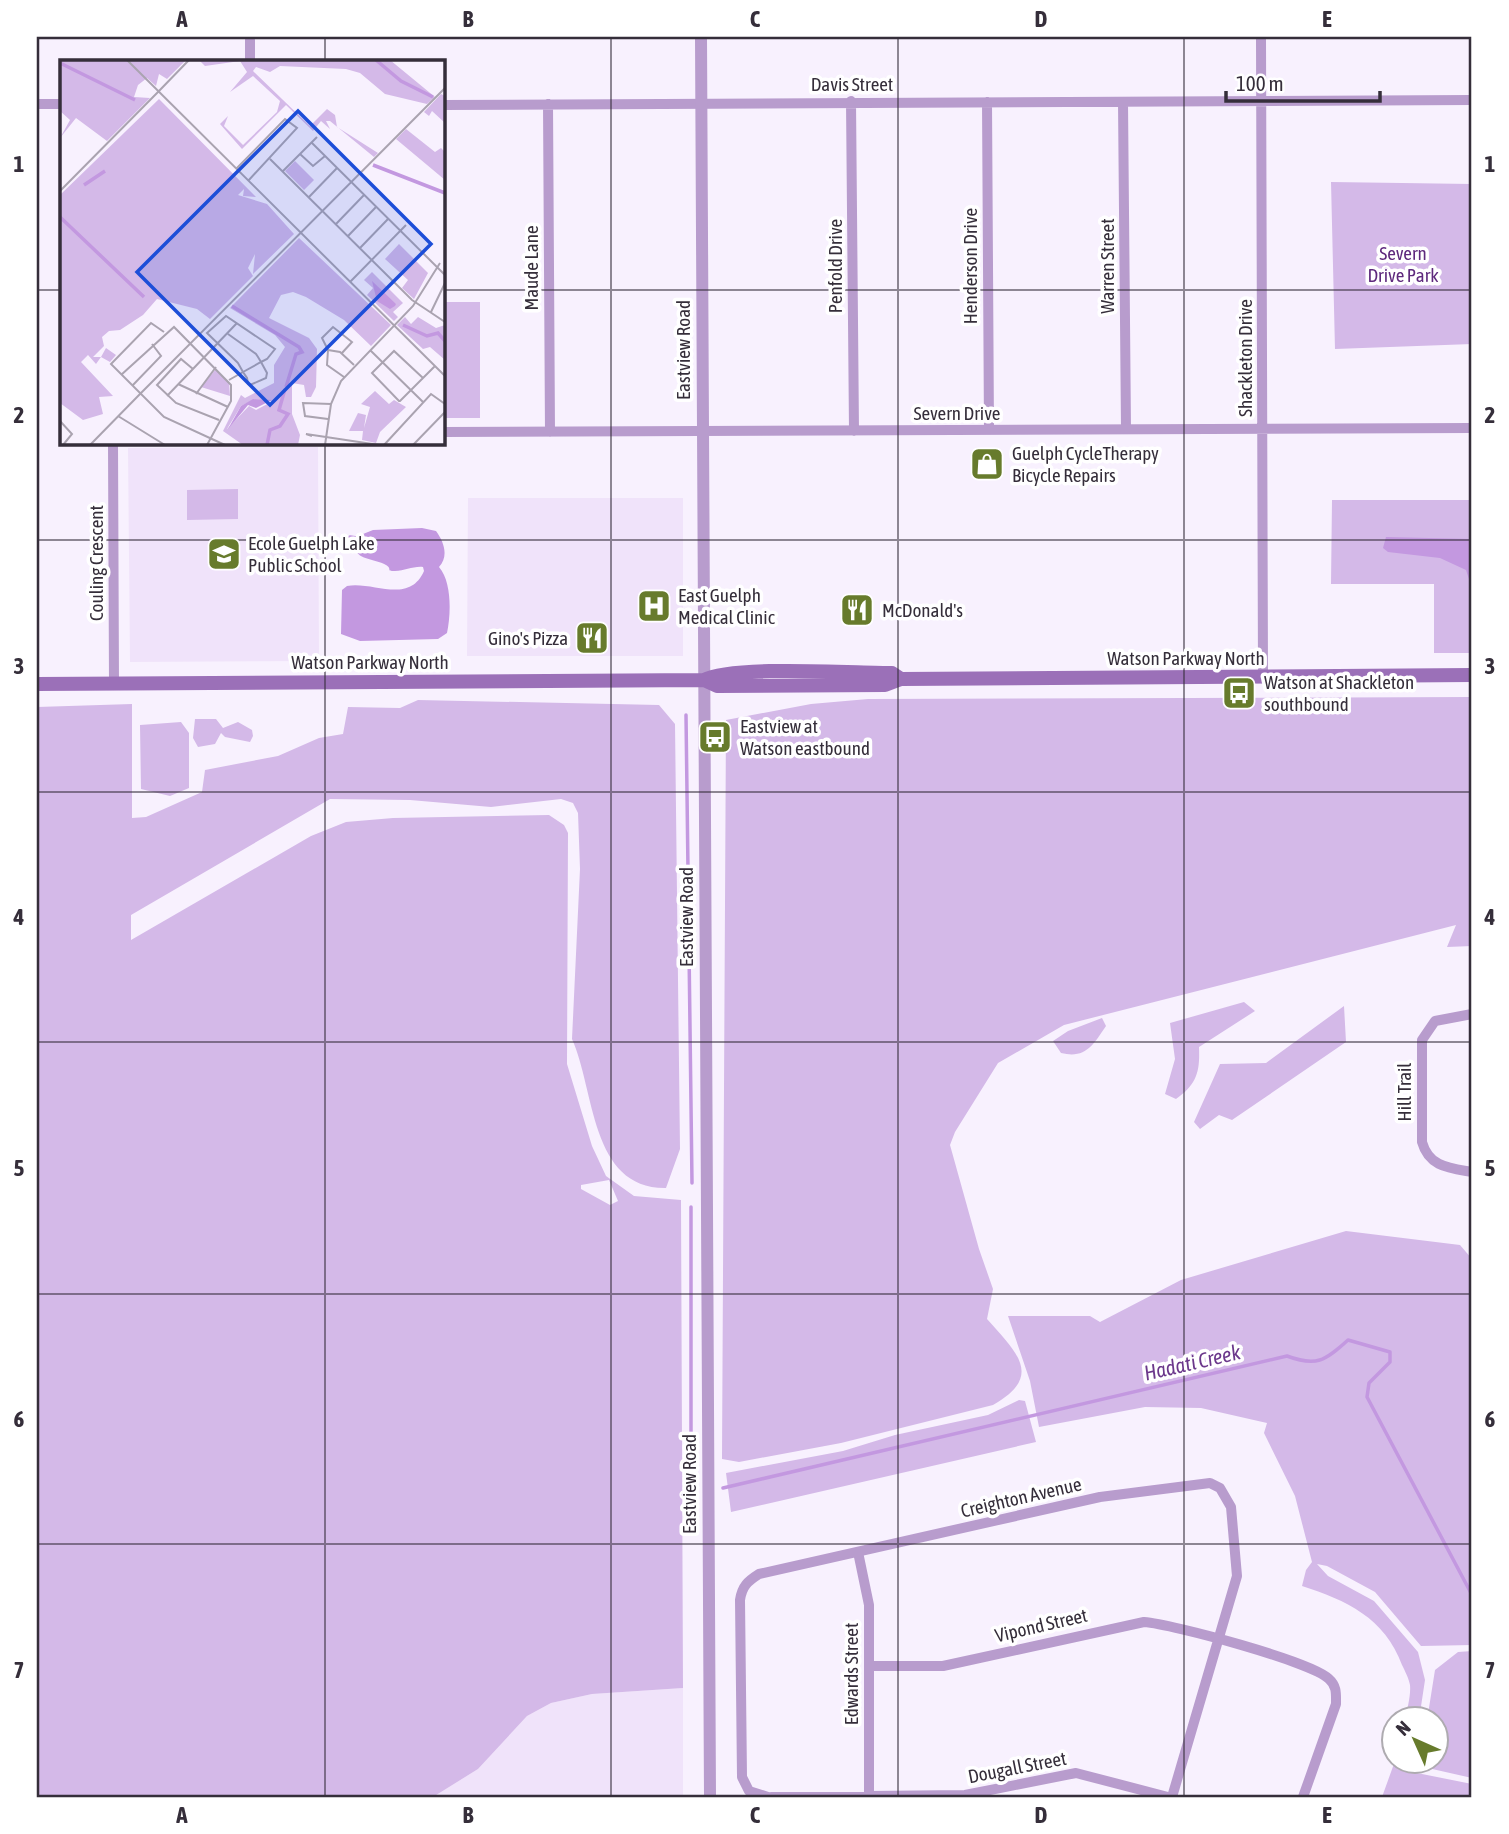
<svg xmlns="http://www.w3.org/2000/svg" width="1509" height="1834" viewBox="0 0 1509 1834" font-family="'Asap Condensed',sans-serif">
<rect width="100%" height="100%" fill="#f8f1fe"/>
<path fill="#f0e3fa" d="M 318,447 L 319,661 L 130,662 L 128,448 Z
M 468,498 L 683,498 L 683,656 L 467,656 Z
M 683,1688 L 683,1797 L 433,1797 L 478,1769 L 527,1716 L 551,1703 L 592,1694 Z"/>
<path fill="#d4b9e8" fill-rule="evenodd" d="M 1331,182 L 1472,184 L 1472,344 L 1335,349 Z
M 443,302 L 480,302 L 480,418 L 443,418 Z
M 238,489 L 238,519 L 187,520 L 187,490 Z
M 1332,500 L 1472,500 L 1472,653 L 1434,653 L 1434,584 L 1331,584 Z
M 1472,697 L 1472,946 L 1447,947 L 1456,925 L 1064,1025 L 998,1063 L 955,1132 L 950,1145 L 979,1249 L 993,1289 L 987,1319 C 1017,1353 1044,1376 993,1405 L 841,1443 L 739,1462 L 722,1459 L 726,720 L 811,704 L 868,699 Z
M 418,700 L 659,705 L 675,724 L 680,1149 L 666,1188 C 590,1189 595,1090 572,1039 L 580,869 L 578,813 L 573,803 L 561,799 L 491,807 L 410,800 L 330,799 L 131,915 L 131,940 L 311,836 L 346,822 L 393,818 L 549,815 L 564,825 L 568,833 L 567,1064 L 592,1146 L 606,1176 L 634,1196 L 681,1200 L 683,1688 L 592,1694 L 551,1703 L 527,1716 L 478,1769 L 433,1797 L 37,1797 L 37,707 L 132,704 L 132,818 L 146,817 L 202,792 L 205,770 L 278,756 L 319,738 L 343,734 L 348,707 L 400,708 ZM 609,1180 L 618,1201 L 610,1205 L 581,1189 L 581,1185 Z
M 195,719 L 216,719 L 223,728 L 238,722 L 252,730 L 253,736 L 250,742 L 225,737 L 221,733 L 215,744 L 198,747 L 193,738 Z
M 181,722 L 189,733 L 189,788 L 170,796 L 141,789 L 140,725 Z
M 1244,1002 L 1255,1011 L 1199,1047 C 1200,1072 1197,1084 1176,1099 L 1165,1094 L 1175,1059 L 1170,1023 Z
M 1344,1006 L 1346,1042 L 1232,1120 L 1219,1115 L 1200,1129 L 1194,1122 L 1220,1064 L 1266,1063 Z
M 1102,1018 L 1106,1026 C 1093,1045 1086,1059 1061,1053 L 1053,1041 L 1068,1031 Z
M 1346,1231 L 1460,1245 L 1472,1259 L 1472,1645 L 1421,1646 L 1375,1592 L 1327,1566 L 1317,1564 L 1328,1576 L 1374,1601 L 1418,1652 L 1425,1680 L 1420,1713 L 1428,1714 L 1435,1670 L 1458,1652 L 1472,1651 L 1472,1778 L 1419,1766 L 1417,1773 L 1472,1784 L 1472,1797 L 1382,1797 L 1395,1761 L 1436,1760 L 1436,1718 L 1406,1718 C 1407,1708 1411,1696 1410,1685 C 1409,1679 1405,1671 1402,1665 C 1385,1618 1346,1600 1302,1586 L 1306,1570 L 1312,1562 L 1295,1496 L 1264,1433 L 1267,1423 L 1201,1408 L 1145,1407 L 1039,1427 L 1030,1381 L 1008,1316 L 1090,1316 L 1100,1322 L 1181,1280 Z
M 1019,1400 L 1025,1401 L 1036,1442 L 731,1512 L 726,1473 L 843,1451 L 895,1435 L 988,1415 Z"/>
<path fill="#c398e0" d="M 422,528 L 436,531 C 444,542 449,556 439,567 C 452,582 451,614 447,633 L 438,639 L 360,641 L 341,634 L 342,590 L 347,586 C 373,581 409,605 424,571 L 423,567 C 413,566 405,571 395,571 C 385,571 393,569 386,565 C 372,557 347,561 358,536 L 373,530 Z
M 1386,537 L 1472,539 L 1472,588 L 1466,570 L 1440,558 L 1388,552 L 1383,548 Z"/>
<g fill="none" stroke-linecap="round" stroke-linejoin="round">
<path stroke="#c398e0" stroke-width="3.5" d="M 350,537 L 357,538
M 686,715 L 692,1183
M 723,1488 L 1287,1356 C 1316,1367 1325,1361 1348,1340 L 1390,1352 L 1390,1362 L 1369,1383 L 1367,1397 L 1472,1595
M 691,1491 L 691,1207"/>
<path stroke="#b89ccd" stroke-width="10" d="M 1261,38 L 1263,677
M 250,40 L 250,61
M 851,101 L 854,431
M 987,102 L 989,430
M 1123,102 L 1126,429
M 37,104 L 61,104
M 548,104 L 550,432
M 443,105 L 1472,100
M 443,432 L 1472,428
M 113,443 L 114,683
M 1472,1014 L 1435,1021 L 1422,1040 L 1422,1142 C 1429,1167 1449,1168 1472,1172
M 858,1552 L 869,1605 L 869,1797
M 869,1666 L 943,1666 L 1144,1622 C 1172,1624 1313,1662 1329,1679 C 1337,1686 1336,1694 1336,1704 L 1303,1797
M 768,1797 L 749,1791 L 742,1777 L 740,1600 C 742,1586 748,1581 759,1574 L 1100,1497 L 1210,1483 L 1220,1488 L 1231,1507 L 1237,1576 L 1172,1797
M 771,1797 L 965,1795 L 1076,1773 L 1168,1797"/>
<path stroke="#b89ccd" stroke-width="12" d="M 701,37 L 710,1797"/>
<path stroke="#9b70b8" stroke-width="14" d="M 704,680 C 732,665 853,673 892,673 L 901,679
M 37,684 L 704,680 L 717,686 L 885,685 L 901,679 L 1472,675"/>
</g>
<path fill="none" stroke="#352e3a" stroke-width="2" stroke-opacity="0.55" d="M 325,37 L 325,61M 611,37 L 611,1797M 898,37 L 898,1797M 1184,37 L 1184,1797M 37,290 L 61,290M 443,290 L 1472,290M 325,443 L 325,1797M 37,540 L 1472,540M 37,792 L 1472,792M 37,1042 L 1472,1042M 37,1294 L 1472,1294M 37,1544 L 1472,1544"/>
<defs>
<symbol id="shop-square" viewBox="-11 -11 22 22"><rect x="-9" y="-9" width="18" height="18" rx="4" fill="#677b2c" stroke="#fff"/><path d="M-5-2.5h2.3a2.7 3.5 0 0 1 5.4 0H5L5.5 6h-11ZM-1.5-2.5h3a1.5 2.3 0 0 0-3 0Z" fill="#fff"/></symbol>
<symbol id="school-square" viewBox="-11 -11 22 22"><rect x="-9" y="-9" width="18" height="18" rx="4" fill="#677b2c" stroke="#fff"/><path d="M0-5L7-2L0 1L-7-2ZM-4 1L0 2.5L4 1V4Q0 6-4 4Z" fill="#fff"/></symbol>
<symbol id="hospital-square" viewBox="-11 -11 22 22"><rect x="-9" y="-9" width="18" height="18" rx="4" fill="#677b2c" stroke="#fff"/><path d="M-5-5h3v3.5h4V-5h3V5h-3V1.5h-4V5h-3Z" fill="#fff"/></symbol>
<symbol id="restaurant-square" viewBox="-11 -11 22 22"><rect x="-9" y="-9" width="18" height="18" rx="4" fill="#677b2c" stroke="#fff"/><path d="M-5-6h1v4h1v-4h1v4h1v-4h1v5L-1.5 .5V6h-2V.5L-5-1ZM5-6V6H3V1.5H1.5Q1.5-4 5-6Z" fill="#fff"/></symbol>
<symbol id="bus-square" viewBox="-11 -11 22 22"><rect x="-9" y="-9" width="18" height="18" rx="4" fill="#677b2c" stroke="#fff"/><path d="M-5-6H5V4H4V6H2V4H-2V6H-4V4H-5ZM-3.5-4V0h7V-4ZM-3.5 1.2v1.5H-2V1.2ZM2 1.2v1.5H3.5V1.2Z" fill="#fff"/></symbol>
</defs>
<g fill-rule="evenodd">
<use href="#shop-square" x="968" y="445" width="38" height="38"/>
<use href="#school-square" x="205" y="535" width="38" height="38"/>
<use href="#hospital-square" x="635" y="587" width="38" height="38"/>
<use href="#restaurant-square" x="838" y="591" width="38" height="38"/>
<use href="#restaurant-square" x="573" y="619" width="38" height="38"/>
<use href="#bus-square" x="1220" y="674" width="38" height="38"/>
<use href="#bus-square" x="696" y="718" width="38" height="38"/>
</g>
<g text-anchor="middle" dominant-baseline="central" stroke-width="7" stroke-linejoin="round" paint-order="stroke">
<g font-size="19" fill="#352e3a" stroke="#fff">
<text x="852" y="84">Davis Street</text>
<text transform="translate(835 266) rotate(-90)">Penfold Drive</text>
<text transform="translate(970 266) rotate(-90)">Henderson Drive</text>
<text transform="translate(1107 266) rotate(-90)">Warren Street</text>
<text transform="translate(531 268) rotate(-90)">Maude Lane</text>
<text transform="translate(683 350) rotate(-90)">Eastview Road</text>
<text transform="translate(1245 358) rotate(-90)">Shackleton Drive</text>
<text x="957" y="413">Severn Drive</text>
<text transform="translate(96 563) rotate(-90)">Couling Crescent</text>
<text x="1186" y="658">Watson Parkway North</text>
<text x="370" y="662">Watson Parkway North</text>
<text transform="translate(686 917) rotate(-90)">Eastview Road</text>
<text transform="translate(1404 1092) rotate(-90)">Hill Trail</text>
<text transform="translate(689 1484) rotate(-90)">Eastview Road</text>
<text transform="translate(1021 1497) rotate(-13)">Creighton Avenue</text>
<text transform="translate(1041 1625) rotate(-13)">Vipond Street</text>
<text transform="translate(851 1674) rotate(-90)">Edwards Street</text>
<text transform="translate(1017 1767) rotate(-11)">Dougall Street</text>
</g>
<g font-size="19" fill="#5e297d" stroke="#fff">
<text x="1403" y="253">Severn<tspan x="1403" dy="22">Drive Park</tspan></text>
</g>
<g font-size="19" fill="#352e3a" stroke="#fff" text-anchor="start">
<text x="1012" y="453">Guelph CycleTherapy<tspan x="1012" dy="22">Bicycle Repairs</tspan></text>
<text x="248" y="543">Ecole Guelph Lake<tspan x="248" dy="22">Public School</tspan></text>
<text x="678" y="595">East Guelph<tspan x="678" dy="22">Medical Clinic</tspan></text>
<text x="882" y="610">McDonald's</text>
<text x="568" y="638" text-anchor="end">Gino's Pizza</text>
<text x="1264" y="682">Watson at Shackleton<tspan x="1264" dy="22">southbound</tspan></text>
<text x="740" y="726">Eastview at<tspan x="740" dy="22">Watson eastbound</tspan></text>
</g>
<g font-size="21" font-style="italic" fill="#6b378b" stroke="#fff">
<text transform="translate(1192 1362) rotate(-13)">Hadati Creek</text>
</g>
</g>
<g transform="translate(60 60)">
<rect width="385" height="385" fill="#f8f1fe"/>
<path d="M 0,0 L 126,0 L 107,19 L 99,14 L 96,26 L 87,18 L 78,25 L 74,37 L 90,38 L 47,81 L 16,58 L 0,78 L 10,60 L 0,51 ZM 139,0 L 330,0 L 375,37 L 367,44 L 325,34 L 300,13 L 286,9 L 220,6 L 210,12 L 196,7 L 193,11 L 250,66 L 267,49 L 275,55 L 277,67 L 318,93 L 314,97 L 270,61 L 266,61 L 270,69 L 261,61 L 253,71 L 226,45 L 182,89 L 160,64 L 168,56 L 164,66 L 183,85 L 217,52 L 220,41 L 193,16 L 170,32 L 187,12 L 180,1 L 145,6 ZM 381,34 L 385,36 L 385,63 L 372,51 L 369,56 L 364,52 ZM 99,39 L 196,137 L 183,136 L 184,129 L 178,135 L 207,144 L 234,174 L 193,214 L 195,194 L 188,208 L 193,216 L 150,259 L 137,249 L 97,239 L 83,255 L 60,270 L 49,271 L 42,277 L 44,286 L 33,297 L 41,297 L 46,288 L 56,295 L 50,302 L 41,297 L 36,304 L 28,295 L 21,302 L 53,336 L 39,337 L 43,354 L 23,360 L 0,343 L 0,135 ZM 346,69 L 375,92 L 381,88 L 385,92 L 385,120 L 336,79 ZM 235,101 L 254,120 L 244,130 L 225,111 ZM 239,178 L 331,265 L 311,286 L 284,260 L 246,237 L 233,232 L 221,235 L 209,258 L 249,278 L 257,289 L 256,327 L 251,337 L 246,337 L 244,325 L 232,323 L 232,354 L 240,375 L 238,385 L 183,385 L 163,371 L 181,335 L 185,338 L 214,323 L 214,305 L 225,287 L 215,275 L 170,248 ZM 195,339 L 213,341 L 196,350 L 189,346 L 167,369 L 181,346 ZM 339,184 L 368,213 L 354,239 L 342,228 L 348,220 L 325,199 ZM 312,212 L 343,243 L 333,252 L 338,257 L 334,261 L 307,235 L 313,228 L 304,220 ZM 345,257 L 351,264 L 358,257 L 376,268 L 385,265 L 385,300 L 370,287 L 363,289 L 337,265 ZM 156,309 L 169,322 L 170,336 L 141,327 ZM 315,331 L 329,344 L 334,340 L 346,347 L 320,372 L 316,383 L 302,380 L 303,371 L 289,371 L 298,353 L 306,355 L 304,368 L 310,347 L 301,344 Z" fill="#d4b9e8" fill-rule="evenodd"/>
<path d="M 312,221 L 336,244 L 335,246 L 330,249 L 317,241 ZM 193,339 L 212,340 L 196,348 L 188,345 L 168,369 L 181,346 Z" fill="#c398e0"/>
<path fill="none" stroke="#c398e0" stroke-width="3.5" d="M 316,0 L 341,21 L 373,37M 0,3 L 75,40M 313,105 L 385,133M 24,125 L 45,111M 0,157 L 84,237M 172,246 L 239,287 L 242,292 L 236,294 L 226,327M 343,265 L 367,276 L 378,273 L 385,281M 207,385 L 210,370 L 220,366 L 228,354 L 219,350 L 225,329"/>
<path fill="none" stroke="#aaa3b0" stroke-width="2" d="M 67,0 L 385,316M 98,32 L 129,0M 251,82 L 385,215M 240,94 L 253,106 L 265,96M 210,99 L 352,240 L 385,262M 176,109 L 225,59 L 237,68 L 188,121M 223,111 L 257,77M 0,131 L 98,32M 249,137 L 277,108M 276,164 L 304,135M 288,176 L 316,147M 300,188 L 328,159M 290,222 L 346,165M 371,252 L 385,223M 104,272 L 91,263 L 51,304 L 104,357 L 165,385M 168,274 L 196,294 L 198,297 L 201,302 L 207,313 L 206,318 L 190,325 L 188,324 L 187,318 L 183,312 L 178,303 L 177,302 L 147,273 L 166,256 L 215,289 L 207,299 L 201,302 L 183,312 L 169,320M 268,290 L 280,292 L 294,305M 310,290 L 363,342M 282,293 L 292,282 L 273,267 L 262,278 L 268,290 L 267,305 L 284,317M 133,309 L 121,299 L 97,325 L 116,343 L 159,360M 61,315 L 114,267 L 171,325 L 171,341 L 147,385M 363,318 L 334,291 L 312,313 L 339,341 L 340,341 L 375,306M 118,324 L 168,347M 72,326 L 101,296 L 92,284M 80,334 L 385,28M 136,334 L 156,307M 107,336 L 177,263M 58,356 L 105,385M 268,359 L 245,356 L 243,343 L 271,344M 0,361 L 12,374 L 3,385M 252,376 L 246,374 L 319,385M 30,385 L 80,334M 265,385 L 271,344 L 281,321 L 353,246 L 380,203M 324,385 L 371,334 L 385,344M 353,385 L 385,352"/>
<path fill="#1d4ed8" fill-opacity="0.15" stroke="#1d4ed8" stroke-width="3.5" d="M 238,51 L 371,184 L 210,345 L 77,212 Z"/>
<rect width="385" height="385" fill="none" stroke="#352e3a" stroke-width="3.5"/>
</g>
<rect width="1509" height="1834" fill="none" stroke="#ffffff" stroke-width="77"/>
<g transform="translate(1415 1740) rotate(315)"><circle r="33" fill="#ffffff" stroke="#aeabb0" stroke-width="2"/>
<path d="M0-5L12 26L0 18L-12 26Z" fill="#677b2c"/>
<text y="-10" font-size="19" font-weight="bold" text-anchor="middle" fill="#352e3a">N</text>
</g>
<path d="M1226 91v10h154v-10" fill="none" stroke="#352e3a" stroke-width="3.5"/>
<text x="1236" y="91" font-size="21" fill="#352e3a" stroke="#ffffff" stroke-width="5" paint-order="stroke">100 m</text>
<rect x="38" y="38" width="1432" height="1758" fill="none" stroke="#352e3a" stroke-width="2.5"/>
<g font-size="23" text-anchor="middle" font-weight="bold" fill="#352e3a">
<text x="182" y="27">A</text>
<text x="468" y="27">B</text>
<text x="755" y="27">C</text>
<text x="1041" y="27">D</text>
<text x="1327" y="27">E</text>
<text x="19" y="172">1</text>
<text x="1490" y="172">1</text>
<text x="19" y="423">2</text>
<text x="1490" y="423">2</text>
<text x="19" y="674">3</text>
<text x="1490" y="674">3</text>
<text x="19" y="925">4</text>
<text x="1490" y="925">4</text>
<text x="19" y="1176">5</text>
<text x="1490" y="1176">5</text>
<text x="19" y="1427">6</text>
<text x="1490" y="1427">6</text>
<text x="19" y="1678">7</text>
<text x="1490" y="1678">7</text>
<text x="182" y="1823">A</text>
<text x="468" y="1823">B</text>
<text x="755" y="1823">C</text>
<text x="1041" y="1823">D</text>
<text x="1327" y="1823">E</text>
</g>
</svg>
